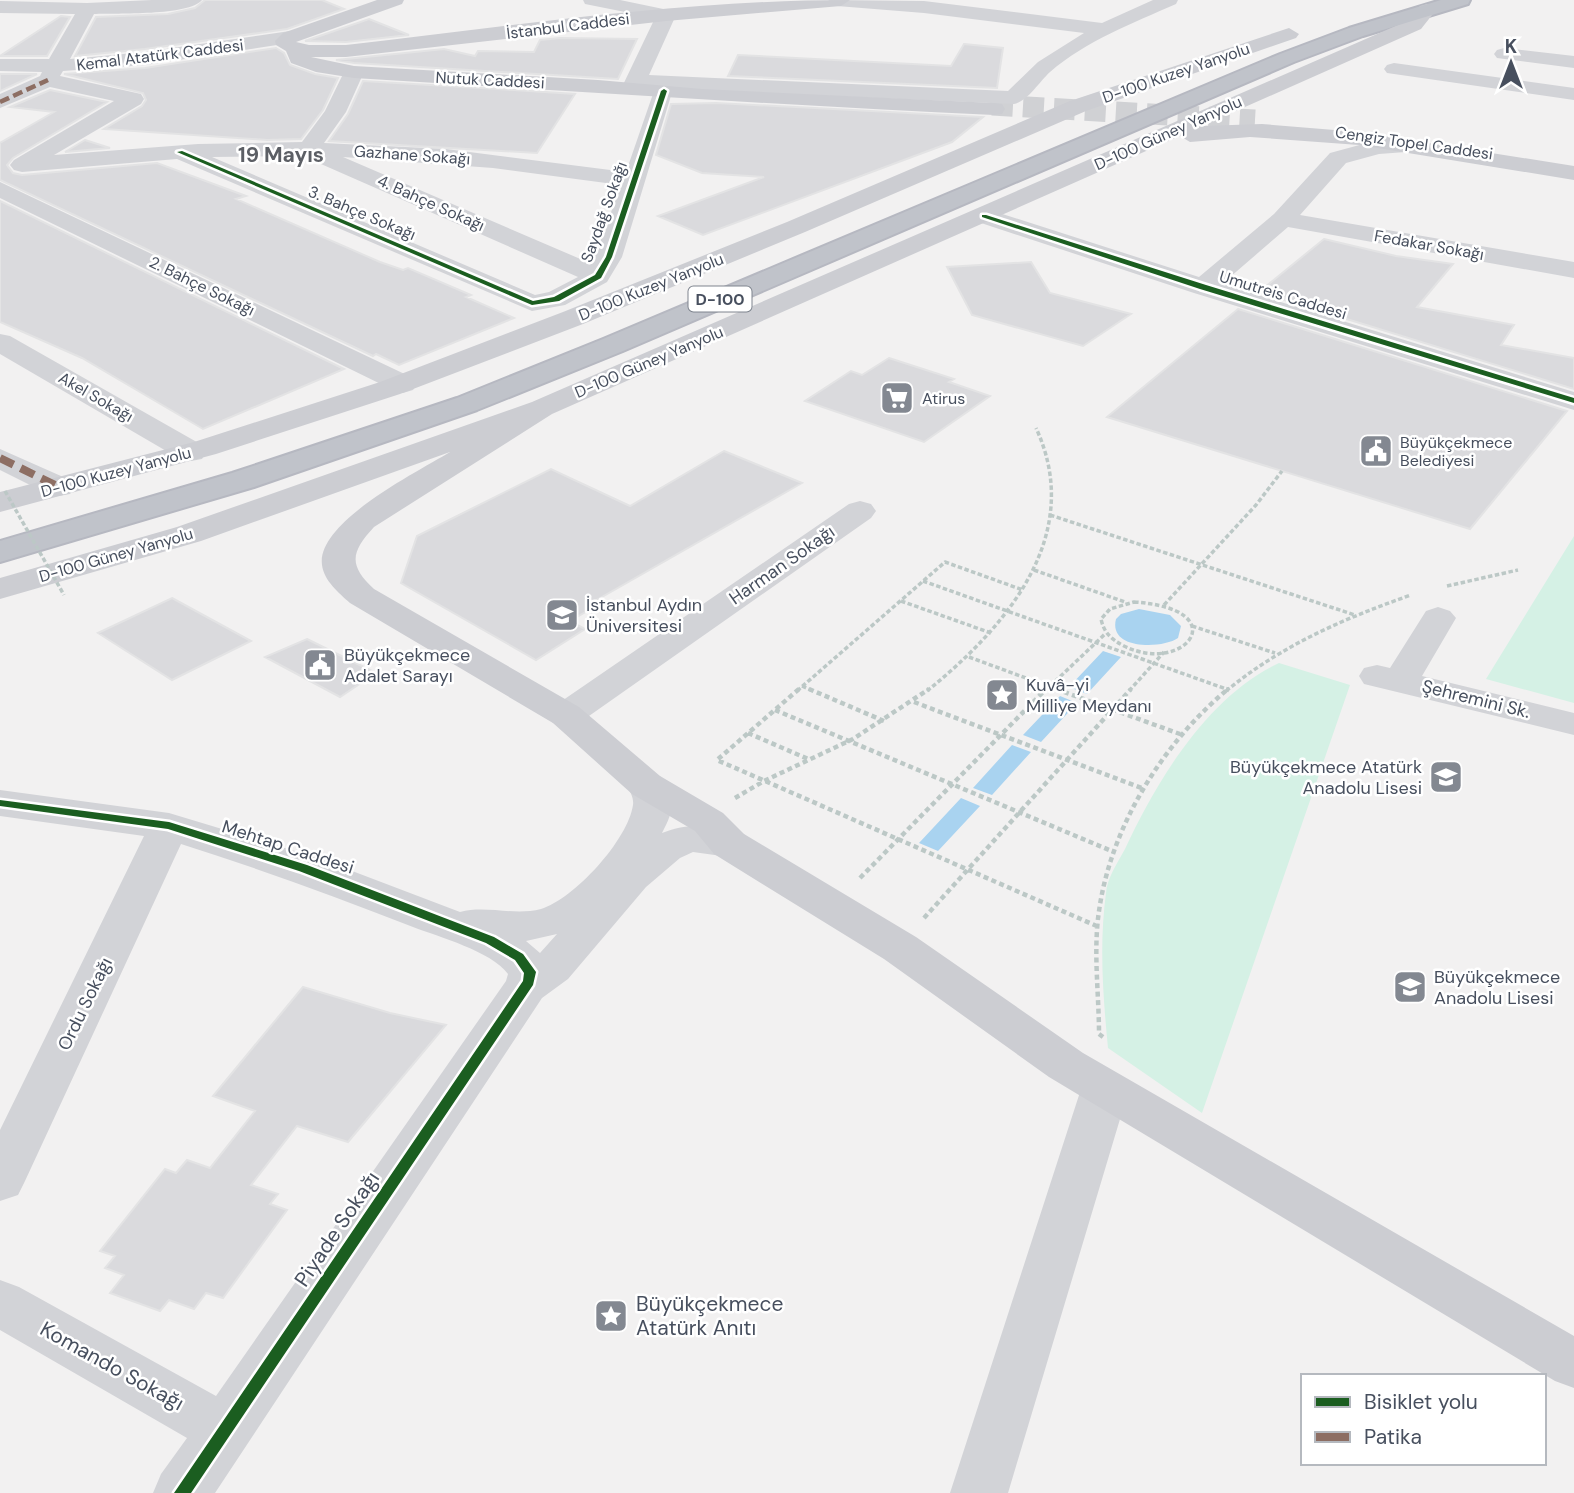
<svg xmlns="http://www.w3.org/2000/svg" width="1574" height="1493" viewBox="0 0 1574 1493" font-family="'DM Sans',sans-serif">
<rect width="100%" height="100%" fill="#f2f1f1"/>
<path fill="#d5f1e5" d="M 1574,536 L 1574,703 L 1486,679 Z
M 1279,663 L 1350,685 L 1202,1113 L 1108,1048 C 1103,996 1099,945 1106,893 C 1107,878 1118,862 1125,849 C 1157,780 1208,696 1279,663 Z"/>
<path fill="#a9d3f0" d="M 1139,609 L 1170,615 L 1181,626 L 1178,638 C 1162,649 1108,650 1116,619 L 1121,614 Z
M 1103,651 L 1121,657 L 1087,694 L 1069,687 Z
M 1060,696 L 1077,703 L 1041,742 L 1023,735 Z
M 1012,745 L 1031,752 L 992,795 L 973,788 Z
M 961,798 L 980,806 L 938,851 L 919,843 Z"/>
<path fill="#dadadd" stroke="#e3e3e4" stroke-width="2" d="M 205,0 L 322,0 L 344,9 L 287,29 L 145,49 L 75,56 L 96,17 L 168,14 L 195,8 Z
M 61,16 L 70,17 L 47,56 L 0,56 Z
M 369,19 L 409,35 L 346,42 L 305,41 Z
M 560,38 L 637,39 L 618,79 L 354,63 L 336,60 L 444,49 L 475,56 L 478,51 L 534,52 L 540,40 Z
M 964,44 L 1003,48 L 997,88 L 728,76 L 738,55 L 951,66 Z
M 276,48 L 284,53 L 290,65 L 315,74 L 338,78 L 323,110 L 301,139 L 267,140 L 104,129 L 142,106 L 146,100 L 143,93 L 64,74 L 145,68 Z
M 0,74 L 37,74 L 0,91 Z
M 363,81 L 514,90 L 575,94 L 537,153 L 329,141 L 348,114 Z
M 50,90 L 107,102 L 13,158 L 7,165 L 13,173 L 22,175 L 157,163 L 246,196 L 236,199 L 380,262 L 403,270 L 408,268 L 471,295 L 466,297 L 514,318 L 399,365 L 376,354 L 373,356 L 0,180 L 0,143 L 54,112 L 10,107 Z
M 716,103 L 834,109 L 983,117 L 952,142 L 703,235 L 658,216 L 764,177 L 702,173 L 656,155 L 671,104 Z
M 85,140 L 110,148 L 65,152 Z
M 0,201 L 344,369 L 203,429 L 82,358 L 0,322 Z
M 1324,239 L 1396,256 L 1453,264 L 1417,307 L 1514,325 L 1501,345 L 1574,358 L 1574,389 L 1259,292 Z
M 1031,262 L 1050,293 L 1131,314 L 1083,346 L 972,315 L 947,267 Z
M 1238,309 L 1567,411 L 1470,529 L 1107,417 Z
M 889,358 L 954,379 L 949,382 L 990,396 L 924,442 L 805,401 L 851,371 L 862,375 Z
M 724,451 L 802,483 L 595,601 L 601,603 L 570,621 L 585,629 L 536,660 L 401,583 L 417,536 L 551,469 L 630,506 Z
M 172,598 L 251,641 L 172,680 L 98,633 Z
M 307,639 L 376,673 L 340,697 L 265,657 Z
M 303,987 L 390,1013 L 446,1025 L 348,1142 L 297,1126 L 251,1185 L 278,1194 L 270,1204 L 287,1210 L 223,1298 L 206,1293 L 194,1309 L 169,1300 L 160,1311 L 110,1293 L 124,1275 L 105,1268 L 115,1256 L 100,1251 L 165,1169 L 176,1173 L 187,1160 L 210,1168 L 255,1111 L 213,1096 Z"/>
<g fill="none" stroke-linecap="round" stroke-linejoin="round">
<path stroke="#d0d1d4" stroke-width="21" stroke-dasharray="21 10" stroke-linecap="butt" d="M 992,105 L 1255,120"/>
<defs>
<path id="highway" d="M 1441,0 L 1470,0 L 1468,4 L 1363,36 L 1294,62 L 623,351 L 477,410 L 254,487 L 0,562 L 0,541 L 232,473 L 457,398 L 603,339 L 1280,54 L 1349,28 Z"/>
</defs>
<use href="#highway" stroke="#b6b8c1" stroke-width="4"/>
<path stroke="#bcc8c6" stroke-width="3.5" stroke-dasharray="4.5 2.5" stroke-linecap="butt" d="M 1050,515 L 1355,615
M 1034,570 L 1125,602
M 923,581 L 1229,690
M 1447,586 L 1518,570
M 901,601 L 991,633
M 1134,602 C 1237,609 1185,676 1124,646 C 1111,639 1104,633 1101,619 L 1110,609 Z
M 1164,605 L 1256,505 L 1282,471
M 1192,626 L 1275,653
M 969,657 L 1061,691
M 802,686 L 813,691
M 797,691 L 945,562 L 1023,590
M 927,691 C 1005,628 1086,536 1036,428
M 1045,691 L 1105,634
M 1129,691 L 1164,652
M 1226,691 C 1282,645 1343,619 1411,595"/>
<path stroke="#bcc8c6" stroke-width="4.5" stroke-dasharray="5 3.5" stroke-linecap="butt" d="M 799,689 L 717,760 L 1099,927
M 809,689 L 884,721
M 1056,689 L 1180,734
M 1226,689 L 1229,690
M 914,702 L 1144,789
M 775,710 L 1114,852
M 748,733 L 808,759
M 735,798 L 764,781 L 853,739 L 929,689
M 860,878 L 1046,689
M 924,918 L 1131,689
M 1103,1037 L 1099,1034 C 1099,994 1093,951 1099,911 C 1111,826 1163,743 1228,689"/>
<path fill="#d2d3d7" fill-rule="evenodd" d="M 152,0 L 202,0 C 189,16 116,13 94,14 L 70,59 L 145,52 L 290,31 L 300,37 L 290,43 L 145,65 L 63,71 L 60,76 L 141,94 L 144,99 L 141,104 L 54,155 L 198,144 L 302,142 L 325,111 L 344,72 L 347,68 L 361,68 L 364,72 L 346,112 L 324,143 L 446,149 L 626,172 L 655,88 L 643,88 L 639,93 L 625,93 L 621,89 L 655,18 L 585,4 L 583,0 L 620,0 L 673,11 L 676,15 L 649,75 L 1008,91 L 1038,62 L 1084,33 L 924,13 L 837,6 L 828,0 L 924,1 L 1102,23 L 1153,0 L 1178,0 L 1176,4 C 1133,23 1086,41 1050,72 C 1039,82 1028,101 1014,104 L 673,89 L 622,257 L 607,282 L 565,305 L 532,311 L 177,159 L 22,172 L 14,170 L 10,165 L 14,160 L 114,101 L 50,87 L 0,108 L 0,94 L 40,76 L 42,72 L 0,71 L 0,59 L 49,59 L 75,14 L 0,13 L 0,1 L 87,3 ZM 320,156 L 318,159 L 321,164 L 578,277 L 549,292 L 535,295 L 212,157 ZM 343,157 L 493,168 L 621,185 L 592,264 Z
M 1504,48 L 1574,56 L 1574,68 L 1497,58 L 1494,54 L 1497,50 Z
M 1394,63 L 1574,88 L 1574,100 L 1387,73 L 1384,69 L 1387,65 Z
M 1411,139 L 1419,141 L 1422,146 L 1419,151 L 1379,154 L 1346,163 L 1300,215 L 1574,262 L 1574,278 L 1288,227 L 1222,284 L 1574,392 L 1574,410 L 1194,293 L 975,221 L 972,216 L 975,211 L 984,209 L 993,211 L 1199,277 L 1274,214 L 1330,153 L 1378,140 Z
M 0,182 L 413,378 L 417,384 L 413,390 L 403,393 L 393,390 L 0,198 Z
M 0,334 L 10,336 L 202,445 L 206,452 L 202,459 L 191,461 L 180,459 L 0,354 Z
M 0,449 L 70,480 L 75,487 L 70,494 L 59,496 L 48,494 L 0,470 Z
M 860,501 L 871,504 L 876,511 L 871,518 L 579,723 L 566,726 L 553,723 L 547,715 L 553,707 L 849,504 Z
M 1438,607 L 1450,611 L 1456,618 L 1422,676 L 1574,713 L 1574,735 L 1364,684 L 1359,676 L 1364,668 L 1377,665 L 1390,668 L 1426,611 Z
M 646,773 L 660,776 C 676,800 675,808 662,833 C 690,821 716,827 744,834 L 750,844 L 744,854 L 729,857 L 693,852 L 680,858 L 646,887 L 568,979 L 542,998 L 215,1493 L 153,1493 L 161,1474 L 187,1438 L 0,1330 L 0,1280 L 19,1287 L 216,1396 L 506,981 L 508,974 C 491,951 439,937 413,927 C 336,897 260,869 181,844 L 25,1181 L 18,1195 L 0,1201 L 0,1130 L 144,836 L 0,816 L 0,790 L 169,813 L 318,858 L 460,912 C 486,905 514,916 541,909 C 574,899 628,840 633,805 C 634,798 630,791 626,785 L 632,776 ZM 557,934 L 540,953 L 526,941 Z
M 1105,1071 L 1122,1076 L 1129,1089 L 1008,1493 L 950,1493 L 1081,1089 L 1088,1076 Z"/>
<path fill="#cccdd2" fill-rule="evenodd" d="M 377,0 L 404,0 L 402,4 L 296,42 L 309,45 L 346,45 C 513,26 682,0 850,0 L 841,6 L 666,21 L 346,57 L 311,57 L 354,66 L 598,80 L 702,89 L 994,103 L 1002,104 L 1005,109 L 1002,114 L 994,115 C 780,105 567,91 354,78 L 316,72 L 291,63 L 286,51 L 276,45 L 275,41 L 283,33 Z
M 1427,4 L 1436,10 L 1421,29 L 1202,126 L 1262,124 L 1359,132 L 1574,166 L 1574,180 L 1359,145 L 1250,137 L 1190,142 L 1180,136 L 552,414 L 374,527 C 351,552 348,565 374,589 L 579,707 L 660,776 L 723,813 L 744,834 L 916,937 L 1083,1053 L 1574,1336 L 1574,1388 L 1555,1381 L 1049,1077 L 884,959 L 714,854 L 695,831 L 632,794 L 553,723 L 350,603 C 339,593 324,581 322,565 C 316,522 419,471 450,452 L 201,541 L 0,599 L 0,578 L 177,527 L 532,402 L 1407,21 L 1420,6 Z
M 1289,28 L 1299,34 L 1296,38 L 1086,111 L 805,232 L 583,324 L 400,394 L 216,454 L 0,512 L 0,492 L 194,442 L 380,382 L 563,312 L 787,222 L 1070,101 Z"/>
<use href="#highway" fill="#c0c3ca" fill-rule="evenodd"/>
<path stroke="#bcc8c6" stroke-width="3.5" stroke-dasharray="4.5 2.5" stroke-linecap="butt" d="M 5,491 L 64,595"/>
<path stroke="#8d6e63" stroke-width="4.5" stroke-dasharray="10 4.5" stroke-linecap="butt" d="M 0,102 L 48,80"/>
<path stroke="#8d6e63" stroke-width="8" stroke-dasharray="15 8" stroke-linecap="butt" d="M 0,458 L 59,487"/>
<defs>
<path id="cycleway" d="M 664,89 L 667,91 L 612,257 L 601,278 L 559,301 L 532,305 L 177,152 L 182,151 L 533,301 L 554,297 L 595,275 L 606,257 L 661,91 Z
M 982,215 L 986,215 L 1206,285 L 1574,398 L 1574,403 L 1200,289 L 982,217 Z
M 0,800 L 169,822 L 307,865 L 494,937 L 523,954 L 536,972 L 533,985 L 191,1493 L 174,1493 L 523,981 L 524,973 L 515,960 L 486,943 L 299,871 L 168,829 L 0,806 Z"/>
</defs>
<use href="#cycleway" stroke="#fff" stroke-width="5"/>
<use href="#cycleway" fill="#1b5e20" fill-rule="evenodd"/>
</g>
<defs>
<symbol id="supermarket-square" viewBox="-11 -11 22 22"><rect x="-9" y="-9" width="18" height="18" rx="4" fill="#838891" stroke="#fff"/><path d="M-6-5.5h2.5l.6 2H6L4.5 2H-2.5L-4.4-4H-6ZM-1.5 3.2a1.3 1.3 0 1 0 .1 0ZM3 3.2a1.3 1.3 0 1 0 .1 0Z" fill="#fff"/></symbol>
<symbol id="civic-square" viewBox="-11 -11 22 22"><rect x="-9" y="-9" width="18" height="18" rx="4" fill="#838891" stroke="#fff"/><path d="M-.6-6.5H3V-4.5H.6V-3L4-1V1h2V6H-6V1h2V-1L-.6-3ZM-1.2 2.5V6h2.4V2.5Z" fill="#fff"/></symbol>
<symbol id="university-square" viewBox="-11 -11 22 22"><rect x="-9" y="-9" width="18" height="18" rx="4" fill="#838891" stroke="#fff"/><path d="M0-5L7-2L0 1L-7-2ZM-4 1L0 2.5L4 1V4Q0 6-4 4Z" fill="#fff"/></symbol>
<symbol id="sight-square" viewBox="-11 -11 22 22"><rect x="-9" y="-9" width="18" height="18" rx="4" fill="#838891" stroke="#fff"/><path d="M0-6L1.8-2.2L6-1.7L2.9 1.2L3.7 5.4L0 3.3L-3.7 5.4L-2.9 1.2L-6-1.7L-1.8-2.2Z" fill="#fff"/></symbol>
<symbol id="school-square" viewBox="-11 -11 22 22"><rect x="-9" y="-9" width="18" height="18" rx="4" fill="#838891" stroke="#fff"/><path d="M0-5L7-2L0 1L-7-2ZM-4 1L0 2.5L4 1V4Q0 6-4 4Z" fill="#fff"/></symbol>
</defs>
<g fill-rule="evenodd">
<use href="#supermarket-square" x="878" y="379" width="38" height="38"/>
<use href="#civic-square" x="1357" y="432" width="38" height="38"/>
<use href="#university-square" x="543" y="596" width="38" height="38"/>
<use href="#civic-square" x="301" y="646" width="38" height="38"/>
<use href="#sight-square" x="983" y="676" width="38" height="38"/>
<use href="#school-square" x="1427" y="758" width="38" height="38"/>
<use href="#school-square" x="1391" y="968" width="38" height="38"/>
<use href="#sight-square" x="592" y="1297" width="38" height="38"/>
</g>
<g text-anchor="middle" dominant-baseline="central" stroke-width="5" stroke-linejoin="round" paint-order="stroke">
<g font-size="16" fill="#474f5e" stroke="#fff">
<text transform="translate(568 26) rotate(-7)">İstanbul Caddesi</text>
<text transform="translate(160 55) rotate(-7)">Kemal Atatürk Caddesi</text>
<text transform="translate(1176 73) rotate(-19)">D-100 Kuzey Yanyolu</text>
<text transform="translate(490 80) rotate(3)">Nutuk Caddesi</text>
<text transform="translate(1168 133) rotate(-24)">D-100 Güney Yanyolu</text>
<text transform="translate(1414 143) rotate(8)">Cengiz Topel Caddesi</text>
<text transform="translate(412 155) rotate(4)">Gazhane Sokağı</text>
<text transform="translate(431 203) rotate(24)">4. Bahçe Sokağı</text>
<text transform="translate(604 212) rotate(-70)">Saydağ Sokağı</text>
<text transform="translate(362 213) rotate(23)">3. Bahçe Sokağı</text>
<text transform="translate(1429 245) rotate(10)">Fedakar Sokağı</text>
<text transform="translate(202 286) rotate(26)">2. Bahçe Sokağı</text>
<text transform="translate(651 287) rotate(-22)">D-100 Kuzey Yanyolu</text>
<text transform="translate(1283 295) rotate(17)">Umutreis Caddesi</text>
<text transform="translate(649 362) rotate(-23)">D-100 Güney Yanyolu</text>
<text transform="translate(96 397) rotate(30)">Akel Sokağı</text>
<text transform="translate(116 472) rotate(-15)">D-100 Kuzey Yanyolu</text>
<text transform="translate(116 555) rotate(-16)">D-100 Güney Yanyolu</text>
</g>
<rect fill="#fff" stroke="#7e848e" stroke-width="2" x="688.5" y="286.5" width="63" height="25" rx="5"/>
<g font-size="16" font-weight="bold" fill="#474f5e">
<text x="720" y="299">D-100</text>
</g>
<g font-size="16" fill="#474f5e" stroke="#fff" text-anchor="start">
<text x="922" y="398">Atirus</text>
<text x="1400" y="442">Büyükçekmece<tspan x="1400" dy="18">Belediyesi</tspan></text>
</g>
<g font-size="18" fill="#474f5e" stroke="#fff">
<text transform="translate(782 565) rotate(-35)">Harman Sokağı</text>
<text transform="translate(1476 699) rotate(14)">Şehremini Sk.</text>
<text transform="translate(288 847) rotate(18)">Mehtap Caddesi</text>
<text transform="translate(85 1004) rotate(-64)">Ordu Sokağı</text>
</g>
<g font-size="18" fill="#474f5e" stroke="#fff" text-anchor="start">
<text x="586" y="605">İstanbul Aydın<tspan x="586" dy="21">Üniversitesi</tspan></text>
<text x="344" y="655">Büyükçekmece<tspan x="344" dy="21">Adalet Sarayı</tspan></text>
<text x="1026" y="685">Kuvâ-yi<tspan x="1026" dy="21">Milliye Meydanı</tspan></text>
<text x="1422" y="767" text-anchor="end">Büyükçekmece Atatürk<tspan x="1422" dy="21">Anadolu Lisesi</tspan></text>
<text x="1434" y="977">Büyükçekmece<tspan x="1434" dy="21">Anadolu Lisesi</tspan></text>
</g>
<g font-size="21" font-weight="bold" fill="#5c5f65" stroke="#fff">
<text x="281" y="155">19 Mayıs</text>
</g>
<g font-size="21" fill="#474f5e" stroke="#fff">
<text transform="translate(337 1229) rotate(-56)">Piyade Sokağı</text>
<text transform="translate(112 1366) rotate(29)">Komando Sokağı</text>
</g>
<g font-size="21" fill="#474f5e" stroke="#fff" text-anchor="start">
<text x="636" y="1304">Büyükçekmece<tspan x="636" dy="24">Atatürk Anıtı</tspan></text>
</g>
</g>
<rect x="1301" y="1374" width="245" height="91" fill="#ffffff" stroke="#b5b9bf" stroke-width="2"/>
<rect x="1315" y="1397" width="35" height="10" fill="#1b5e20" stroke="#b5b9bf" stroke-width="2"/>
<text x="1364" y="1409" font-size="21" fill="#474f5e">Bisiklet yolu</text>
<rect x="1315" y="1432" width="35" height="10" fill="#8d6e63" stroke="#b5b9bf" stroke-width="2"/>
<text x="1364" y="1444" font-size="21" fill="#474f5e">Patika</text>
<g transform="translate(1511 63)" stroke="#ffffff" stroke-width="5" paint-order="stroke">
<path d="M0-5L12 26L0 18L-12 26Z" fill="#474f5e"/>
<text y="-10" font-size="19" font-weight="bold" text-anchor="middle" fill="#474f5e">K</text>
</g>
</svg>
